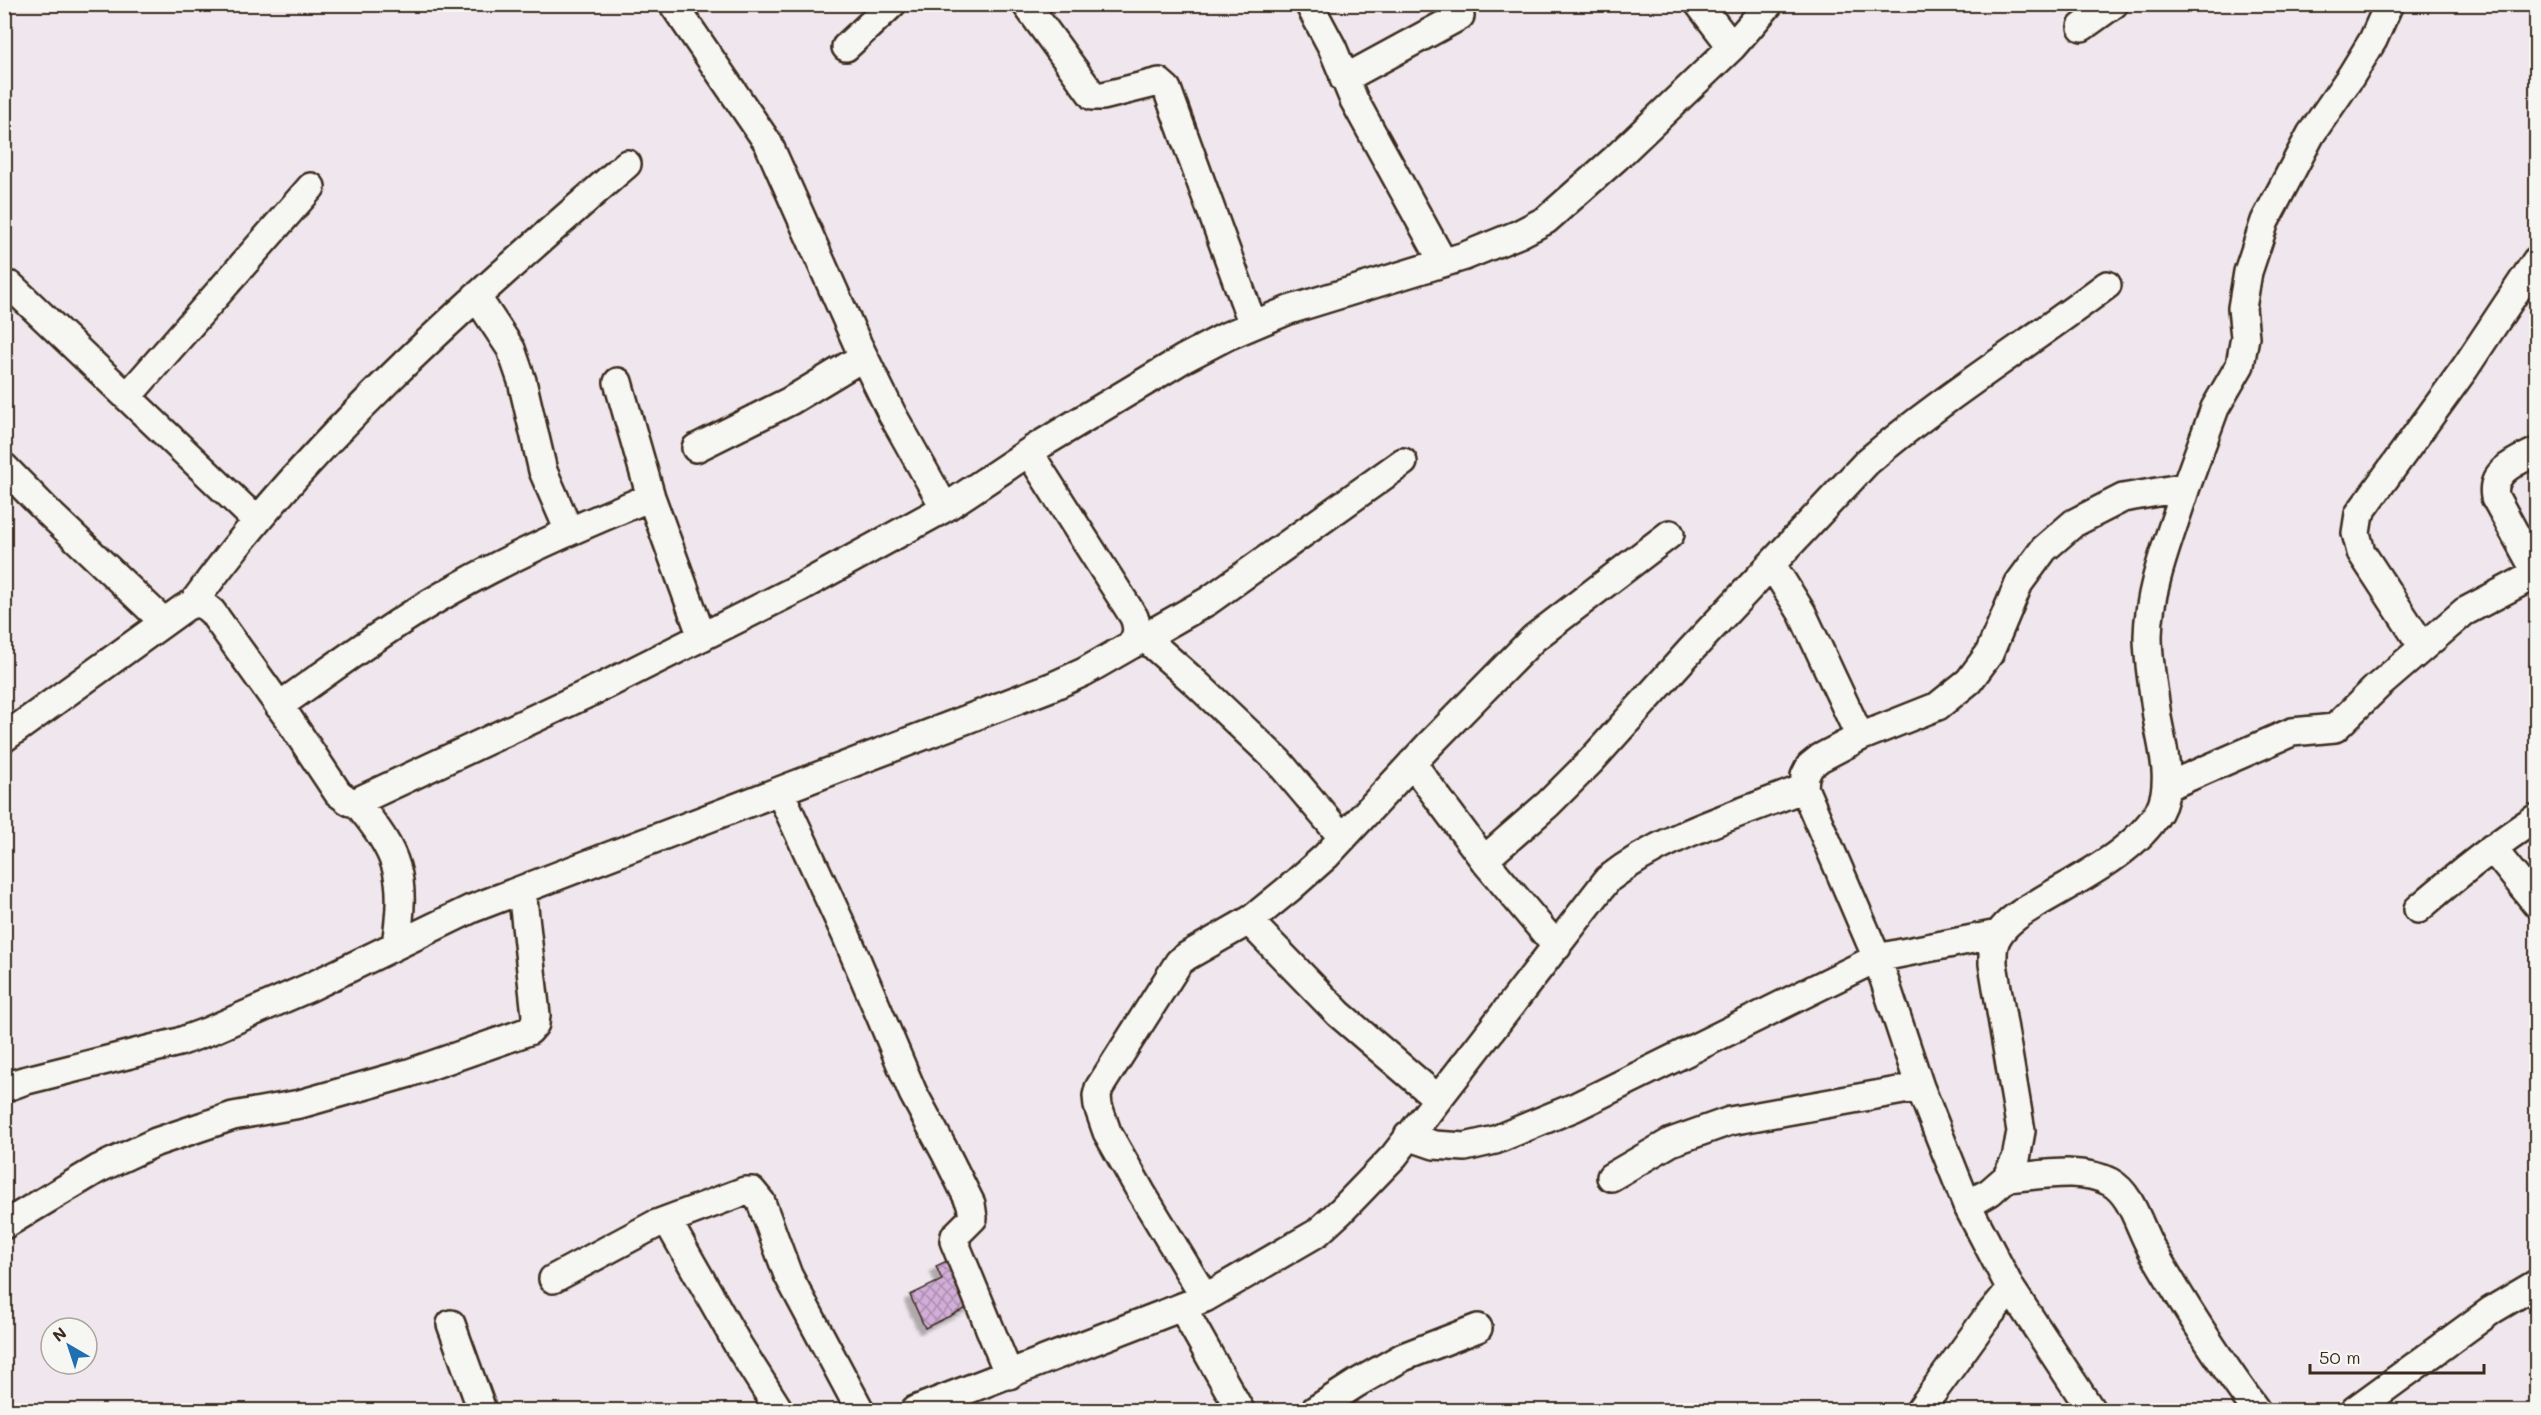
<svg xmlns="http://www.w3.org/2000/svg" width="2541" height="1415" viewBox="0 0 2541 1415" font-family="Mali,sans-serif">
<defs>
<pattern id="building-cross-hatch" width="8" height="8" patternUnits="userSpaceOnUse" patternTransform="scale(1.5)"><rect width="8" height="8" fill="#d1add7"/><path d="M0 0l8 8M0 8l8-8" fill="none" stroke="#ab8dae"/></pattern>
<filter id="shadow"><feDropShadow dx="-5.5" dy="5.5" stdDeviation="1.5" flood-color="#0004"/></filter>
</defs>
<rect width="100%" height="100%" fill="#efe7ed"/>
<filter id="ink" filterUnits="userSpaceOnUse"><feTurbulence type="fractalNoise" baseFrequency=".0167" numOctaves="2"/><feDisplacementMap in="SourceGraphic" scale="12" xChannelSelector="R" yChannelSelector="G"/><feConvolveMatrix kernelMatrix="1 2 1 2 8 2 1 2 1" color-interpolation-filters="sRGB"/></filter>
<g filter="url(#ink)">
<path fill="url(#building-cross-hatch)" stroke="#3b2a1e" stroke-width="1.5" filter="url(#shadow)" d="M 953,1258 L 975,1304 L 925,1328 L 910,1295 L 942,1280 L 936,1266 Z"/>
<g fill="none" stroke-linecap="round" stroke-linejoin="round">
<defs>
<path id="street" d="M 673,4 L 768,143 L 858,345 L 892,414 L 945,508
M 1026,4 L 1093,96 L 1103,96 L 1159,82 L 1167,89 L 1253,325
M 1309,4 L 1332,47 L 1354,100 L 1443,262
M 1699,4 L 1732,47
M 2082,27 L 2114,4
M 846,47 L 892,4
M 1344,79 L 1460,16
M 11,286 L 257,521
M 476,296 L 511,349 L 522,381 L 543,471 L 569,531
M 618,382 L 651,497 L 702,637
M 127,397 L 311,187
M 696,448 L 790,401 L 863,357
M 2536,452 C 2517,461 2490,471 2495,497 L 2536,572
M 4,467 L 48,512 L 164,622
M 1772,565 L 1802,613 L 1860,737
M 194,602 C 314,435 472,299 627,164
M 1145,638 L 1198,685 L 1278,761 L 1343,838
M 1131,645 L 1208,601 L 1403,462
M 2423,647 L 2361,552 L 2356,533 L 2359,514 L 2465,368 L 2536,261
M 279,706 C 329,671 378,634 430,603 C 500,561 575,528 651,497
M 4,738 L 184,608 C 196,601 202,603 212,612 L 288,718 L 338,793 L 350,802 L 356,802 L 608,684 L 801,587 L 945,508 L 1035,448
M 1412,763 L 1484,860 L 1557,947
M 2166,787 L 2292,732 L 2335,728 L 2377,687 L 2464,612 L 2536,574
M 780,792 L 846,935 L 913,1093 L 945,1152 L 971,1204 L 973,1218 L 955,1236 L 954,1241 L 1009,1375
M 356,802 C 400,856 406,875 396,945
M 2492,848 L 2536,903
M 1484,860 L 1548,804 L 1590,762 L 1690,651 L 1867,462 C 1942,398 2027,345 2107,285
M 2418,909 C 2456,876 2494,845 2536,818
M 1249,921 L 1339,1014 L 1437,1098
M 4,1088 L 23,1081 L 179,1042 L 209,1031 L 308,988 L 471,909 L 1051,687 L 1084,672 L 1131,645 C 1138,635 1138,628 1134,617 L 1037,465 L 1033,456 L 1035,448 L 1183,359 L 1227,336 L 1289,310 L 1465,256 L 1519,234 L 1546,220 L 1616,158 L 1732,47 L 1769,4
M 1408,1136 L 1434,1145 L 1465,1147 L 1495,1140 L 1575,1107 L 1877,958 L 1998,934
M 1611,1177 L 1671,1142 L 1730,1121 L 1920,1087
M 2006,1178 C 2038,1176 2080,1166 2110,1182 C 2132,1194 2139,1227 2151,1248 C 2183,1303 2218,1359 2256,1410
M 1967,1205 L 1990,1192 L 2006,1178 L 2016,1159 L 2021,1131 L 1993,964 C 1993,953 1992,944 1999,934 C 2009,919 2026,910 2041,901 C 2080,878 2136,851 2159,811 C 2174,783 2162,747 2157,717 C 2154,691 2148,663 2148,636 C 2149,585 2171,535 2186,487
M 667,1220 L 738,1345 L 779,1410
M 4,1225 L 98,1169 L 156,1142 L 233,1116 L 300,1104 L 409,1073 L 529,1031 L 535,1024 L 536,1015 L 522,890
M 553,1279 L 654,1225 L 745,1191 L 752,1191 L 761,1202 L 788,1275 L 860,1410
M 1205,1298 L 1141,1192 L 1107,1132 L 1098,1106 L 1097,1096 L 1099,1088 L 1179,962 L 1187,956 L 1252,919 L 1290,888 L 1326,856 L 1430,744 L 1534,638 L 1670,534
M 1182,1307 L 1240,1410
M 451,1324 L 482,1410
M 915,1410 L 1205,1298 L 1317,1233 L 1341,1211 L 1394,1156 L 1608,879 C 1664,835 1738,815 1804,788
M 1315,1410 L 1357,1383 L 1403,1357 L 1478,1328
M 1920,1410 L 1985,1320 L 2011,1289
M 2091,1410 L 2011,1289 L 1967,1205 L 1920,1087 L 1877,958 L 1804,788 L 1805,776 L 1810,766 L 1820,758 L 1860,737 L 1938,706 L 1969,681 L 1989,654 L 2019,583 L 2044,549 L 2074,523 L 2123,498 L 2186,487 L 2215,408 L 2240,365 L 2245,337 L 2242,308 L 2248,272 L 2265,221 L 2311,134 L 2351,76 L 2373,40 L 2389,4
M 2355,1410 L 2492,1310 L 2536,1284"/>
</defs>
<use href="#street" stroke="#3b2a1e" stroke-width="32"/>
<use href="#street" stroke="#f6f6f2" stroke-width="27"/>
</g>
</g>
<rect width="2541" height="1415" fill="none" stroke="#f6f6f2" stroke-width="24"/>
<rect x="12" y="12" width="2517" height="1391" fill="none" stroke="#3b2a1e" stroke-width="2" filter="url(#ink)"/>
<g transform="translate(69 1346) rotate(321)"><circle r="28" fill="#f6f6f2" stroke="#aba49d" stroke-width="1.5"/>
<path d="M0-4.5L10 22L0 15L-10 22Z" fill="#1f6fb2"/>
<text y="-9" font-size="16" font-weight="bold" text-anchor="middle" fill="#3b2a1e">N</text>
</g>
<path d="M2310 1364v9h174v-9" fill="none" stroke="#3b2a1e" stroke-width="3"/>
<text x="2319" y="1364" font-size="18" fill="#3b2a1e" stroke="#f6f6f2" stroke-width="4.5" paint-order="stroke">50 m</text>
</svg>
